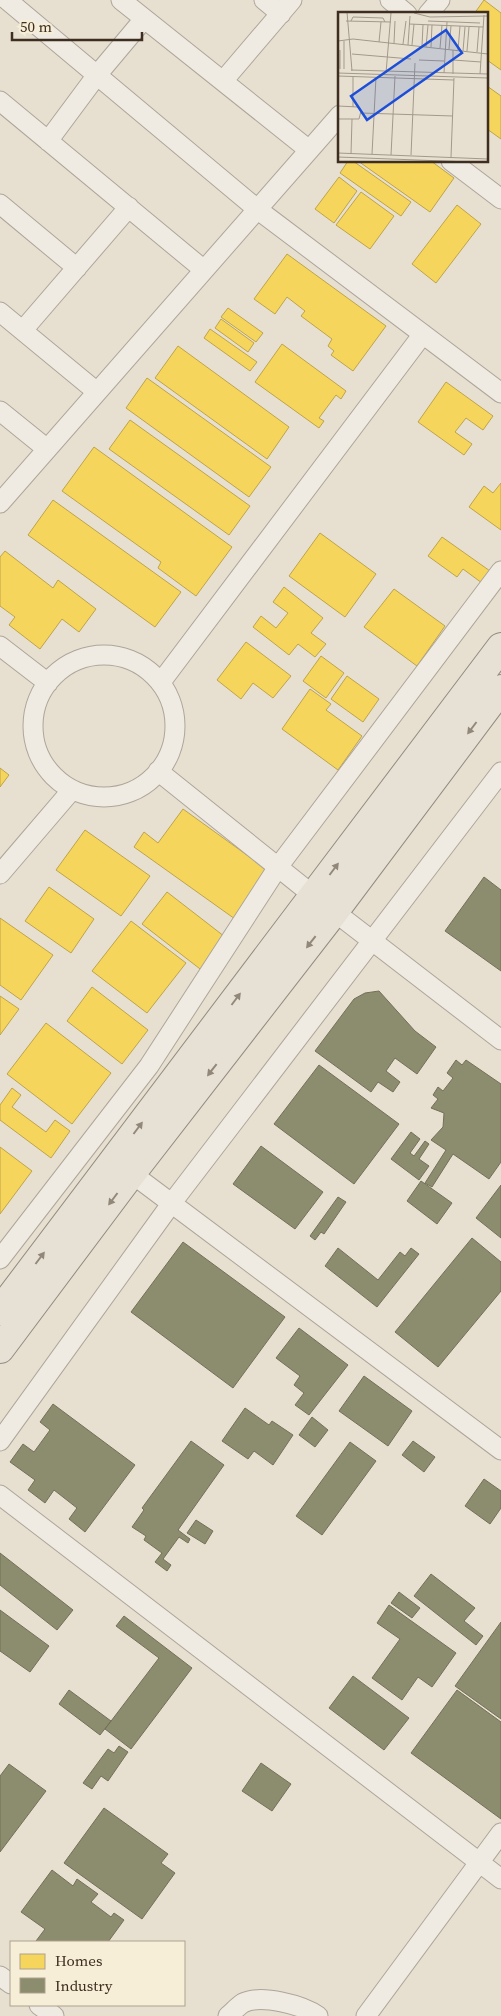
<svg xmlns="http://www.w3.org/2000/svg" width="501" height="2016" viewBox="0 0 501 2016" font-family="'Source Serif 4',serif">
<rect width="100%" height="100%" fill="#e7e0d1"/>
<path fill="#f6d55c" stroke="#bea34a" d="M 484,0 L 501,13 L 501,70 L 487,60 L 487,14 L 474,14 Z
M 487,86 L 501,96 L 501,139 L 487,129 Z
M 348,161 L 353,161 L 411,202 L 401,216 L 340,173 Z
M 358,161 L 431,161 L 454,178 L 430,212 Z
M 339,177 L 357,191 L 334,223 L 315,209 Z
M 361,192 L 394,216 L 370,249 L 336,225 Z
M 457,205 L 481,224 L 436,283 L 412,264 Z
M 287,254 L 386,326 L 353,371 L 331,355 L 334,351 L 328,346 L 332,339 L 301,316 L 305,311 L 287,297 L 275,314 L 254,299 Z
M 228,308 L 263,333 L 256,342 L 221,317 Z
M 221,319 L 254,343 L 248,352 L 215,328 Z
M 210,329 L 257,362 L 250,371 L 204,338 Z
M 282,344 L 346,391 L 341,399 L 336,395 L 319,418 L 324,421 L 319,428 L 255,382 Z
M 178,346 L 289,427 L 267,459 L 155,378 Z
M 147,378 L 271,467 L 249,497 L 126,408 Z
M 446,382 L 493,416 L 483,430 L 466,418 L 455,432 L 472,444 L 464,455 L 418,422 Z
M 130,420 L 250,506 L 229,535 L 109,449 Z
M 94,447 L 232,547 L 196,596 L 158,568 L 161,562 L 62,491 Z
M 501,483 L 501,530 L 469,507 L 484,486 L 493,493 Z
M 53,500 L 181,592 L 155,627 L 28,535 Z
M 320,533 L 376,574 L 345,617 L 289,576 Z
M 442,537 L 490,571 L 482,583 L 463,569 L 457,577 L 428,556 Z
M 5,551 L 53,588 L 58,580 L 96,609 L 79,632 L 62,619 L 40,649 L 9,625 L 15,617 L 0,606 L 0,557 Z
M 284,587 L 323,618 L 311,633 L 326,644 L 315,657 L 298,644 L 289,655 L 253,627 L 261,616 L 276,628 L 288,613 L 273,602 Z
M 394,589 L 445,626 L 417,666 L 364,627 Z
M 246,642 L 291,676 L 273,698 L 253,683 L 241,699 L 217,680 Z
M 321,656 L 344,673 L 326,698 L 303,681 Z
M 347,676 L 379,699 L 363,722 L 331,699 Z
M 310,689 L 331,704 L 326,710 L 362,736 L 338,770 L 282,729 Z
M 0,768 L 9,775 L 0,787 Z
M 183,809 L 269,871 L 235,919 L 134,847 L 144,832 L 158,843 Z
M 85,830 L 150,876 L 121,916 L 56,870 Z
M 49,887 L 94,919 L 71,953 L 25,921 Z
M 167,892 L 229,940 L 204,972 L 142,924 Z
M 0,918 L 53,955 L 21,1000 L 0,985 Z
M 131,921 L 186,963 L 147,1013 L 92,971 Z
M 92,987 L 148,1030 L 122,1064 L 67,1021 Z
M 0,996 L 19,1009 L 0,1035 Z
M 46,1023 L 111,1073 L 72,1124 L 7,1074 Z
M 12,1088 L 21,1095 L 12,1107 L 46,1132 L 55,1120 L 70,1131 L 51,1158 L 0,1120 L 0,1105 Z
M 0,1147 L 32,1171 L 0,1214 Z"/>
<path fill="#8c8c6e" stroke="#747057" d="M 484,877 L 501,890 L 501,971 L 445,931 Z
M 379,991 L 415,1031 L 436,1047 L 417,1074 L 395,1058 L 386,1071 L 400,1082 L 393,1092 L 378,1082 L 371,1092 L 315,1051 L 354,999 L 365,993 Z
M 456,1060 L 462,1065 L 466,1060 L 501,1084 L 501,1162 L 489,1179 L 453,1154 L 432,1187 L 425,1183 L 446,1150 L 431,1140 L 443,1127 L 444,1113 L 431,1108 L 438,1099 L 433,1095 L 438,1087 L 443,1091 L 453,1078 L 447,1073 Z
M 319,1065 L 399,1124 L 354,1184 L 274,1124 Z
M 411,1132 L 420,1139 L 410,1153 L 414,1156 L 425,1141 L 429,1144 L 419,1159 L 429,1166 L 419,1180 L 391,1159 Z
M 261,1146 L 323,1192 L 295,1229 L 233,1184 Z
M 421,1181 L 452,1203 L 437,1224 L 407,1201 Z
M 501,1185 L 501,1238 L 476,1218 Z
M 338,1197 L 346,1202 L 324,1234 L 321,1232 L 315,1240 L 310,1236 Z
M 472,1238 L 501,1262 L 501,1291 L 438,1367 L 395,1332 Z
M 183,1242 L 285,1317 L 233,1388 L 131,1312 Z
M 338,1248 L 378,1280 L 400,1252 L 405,1256 L 411,1248 L 419,1254 L 377,1307 L 325,1266 Z
M 299,1328 L 348,1365 L 309,1415 L 295,1405 L 304,1393 L 294,1385 L 300,1376 L 276,1358 Z
M 364,1376 L 412,1411 L 388,1446 L 339,1411 Z
M 53,1404 L 135,1465 L 85,1532 L 69,1519 L 77,1508 L 54,1490 L 45,1503 L 28,1490 L 35,1480 L 10,1462 L 23,1444 L 34,1452 L 50,1430 L 40,1422 Z
M 245,1408 L 269,1425 L 272,1421 L 293,1435 L 273,1465 L 254,1451 L 248,1459 L 222,1441 Z
M 312,1417 L 328,1430 L 315,1447 L 299,1435 Z
M 191,1441 L 224,1465 L 178,1530 L 190,1539 L 188,1543 L 179,1537 L 163,1559 L 171,1565 L 167,1571 L 155,1562 L 162,1553 L 144,1540 L 146,1536 L 132,1527 L 144,1510 L 142,1508 Z
M 413,1441 L 435,1457 L 424,1472 L 402,1455 Z
M 350,1442 L 376,1461 L 322,1535 L 296,1516 Z
M 484,1479 L 501,1491 L 501,1508 L 490,1524 L 465,1506 Z
M 196,1520 L 213,1531 L 205,1544 L 187,1533 Z
M 0,1553 L 73,1610 L 57,1630 L 0,1585 Z
M 431,1574 L 475,1608 L 464,1621 L 483,1636 L 476,1645 L 414,1596 Z
M 399,1592 L 420,1608 L 412,1618 L 391,1603 Z
M 389,1605 L 456,1653 L 432,1687 L 418,1677 L 402,1700 L 372,1678 L 400,1639 L 377,1623 Z
M 0,1610 L 49,1646 L 30,1672 L 0,1651 Z
M 124,1616 L 192,1668 L 131,1749 L 105,1729 L 159,1658 L 116,1626 Z
M 501,1622 L 501,1719 L 455,1686 Z
M 353,1676 L 409,1718 L 384,1750 L 329,1708 Z
M 69,1690 L 111,1721 L 100,1735 L 59,1704 Z
M 457,1690 L 501,1722 L 501,1819 L 411,1753 Z
M 119,1746 L 128,1752 L 108,1781 L 101,1776 L 92,1789 L 83,1783 L 108,1749 L 114,1753 Z
M 261,1763 L 291,1784 L 272,1811 L 242,1791 Z
M 9,1764 L 46,1791 L 0,1852 L 0,1776 Z
M 104,1808 L 168,1854 L 161,1863 L 175,1873 L 142,1919 L 64,1863 Z
M 52,1870 L 73,1886 L 77,1879 L 98,1894 L 91,1902 L 111,1917 L 114,1913 L 124,1920 L 108,1942 L 39,1942 L 36,1941 L 45,1929 L 21,1912 Z"/>
<g fill="none" stroke-linecap="round" stroke-linejoin="round">
<defs>
<path id="street" d="M 7,0 L 257,209 L 501,393
M 121,0 L 309,150
M 264,0 L 281,14
M 390,0 L 407,14
M 428,14 L 440,0
M 223,81 L 292,0
M 0,101 L 204,270
M 48,141 L 97,75 L 144,19
M 451,161 L 501,199
M 0,204 L 77,268
M 0,312 L 97,392
M 23,330 L 129,207
M 0,411 L 47,449
M 0,503 L 340,115
M 0,646 L 48,683
M33 726a71 71 0 1 1 142 0a71 71 0 1 1-142 0Z
M 161,682 L 423,334
M 158,771 L 314,896 L 501,1040
M 0,874 L 71,791
M 123,1167 L 501,1450
M 0,1259 L 149,1066 L 278,867 L 501,571
M 0,1441 L 171,1204 L 501,772
M 0,1495 L 501,1879
M 0,1976 L 11,1984
M 39,2005 L 54,2016
M 228,2016 C 233,2012 238,2006 243,2003 C 261,1994 303,2005 318,2016
M 366,2016 L 501,1833"/>
<path id="primary" d="M 0,1311 L 501,647
M 0,1349 L 131,1174 L 334,912 L 501,689"/>
</defs>
<use href="#street" stroke="#ada599" stroke-width="21"/>
<use href="#primary" stroke="#928b80" stroke-width="30"/>
<use href="#street" stroke="#efebe3" stroke-width="19"/>
<use href="#primary" stroke="#e6e1d4" stroke-width="28"/>
</g>
<defs><path id="oneway-solid" d="M-6-.8H1V-3.2L6.5 0L1 3.2V.8H-6Z" transform="scale(1.25)"/></defs>
<g fill="#92887a">
<use href="#oneway-solid" transform="translate(472 728) rotate(127)"/>
<use href="#oneway-solid" transform="translate(334 869) rotate(-53)"/>
<use href="#oneway-solid" transform="translate(311 942) rotate(128)"/>
<use href="#oneway-solid" transform="translate(236 999) rotate(-53)"/>
<use href="#oneway-solid" transform="translate(212 1070) rotate(128)"/>
<use href="#oneway-solid" transform="translate(138 1128) rotate(-53)"/>
<use href="#oneway-solid" transform="translate(113 1199) rotate(127)"/>
<use href="#oneway-solid" transform="translate(40 1258) rotate(-53)"/>
</g>
<g transform="translate(338 12)">
<rect width="150" height="150" fill="#e7e0d1"/>
<path fill="none" stroke="#a3998a" stroke-width="1" d="M 9,0 L 14,59M 76,1 L 92,5 L 150,4M 8,9 L 53,10M 13,9 L 15,5 L 45,6 L 47,10M 90,9 L 142,11M 71,12 L 145,15M 0,29 L 15,27 L 150,42M 41,30 L 43,10M 56,31 L 57,9M 65,32 L 68,9M 70,33 L 72,4M 74,33 L 76,12M 84,34 L 85,13M 88,35 L 90,13M 93,35 L 94,13M 102,36 L 104,13M 111,37 L 113,14M 2,38 L 2,57M 120,38 L 122,14M 125,39 L 127,15M 129,39 L 131,15M 139,40 L 141,15M 14,42 L 73,47M 81,48 L 106,49M 115,48 L 143,50M 6,57 L 6,29M 13,58 L 150,62M 0,61 L 150,66M 48,61 L 53,1M 106,61 L 109,10M 115,62 L 115,38M 142,62 L 146,3M 0,64 L 116,68M 0,94 L 20,95 L 23,99 L 21,107 L 0,107M 15,95 L 15,64M 23,101 L 115,104M 0,141 L 150,147M 13,142 L 14,107M 34,142 L 38,65M 53,143 L 57,64M 73,143 L 77,51M 0,145 L 132,150M 113,145 L 116,66"/>
<path fill="#1d4ed8" fill-opacity="0.15" stroke="#1d4ed8" stroke-width="2.5" d="M 108,18 L 124,41 L 29,108 L 13,84 Z"/>
<rect width="150" height="150" fill="none" stroke="#3d2e20" stroke-width="2.5"/>
</g>
<rect x="10" y="1941" width="175" height="65" fill="#f7eed8" stroke="#ada18e"/>
<rect x="20" y="1954" width="25" height="15" fill="#f6d55c" stroke="#ada18e"/>
<text x="55" y="1966" font-size="15" fill="#3d2e20">Homes</text>
<rect x="20" y="1978" width="25" height="15" fill="#8c8c6e" stroke="#ada18e"/>
<text x="55" y="1991" font-size="15" fill="#3d2e20">Industry</text>
<path d="M12 32v8h130v-8" fill="none" stroke="#3d2e20" stroke-width="2.5"/>
<text x="20" y="32" font-size="15" fill="#3d2e20" stroke="#f7eed8" stroke-width="4" paint-order="stroke">50 m</text>
</svg>
